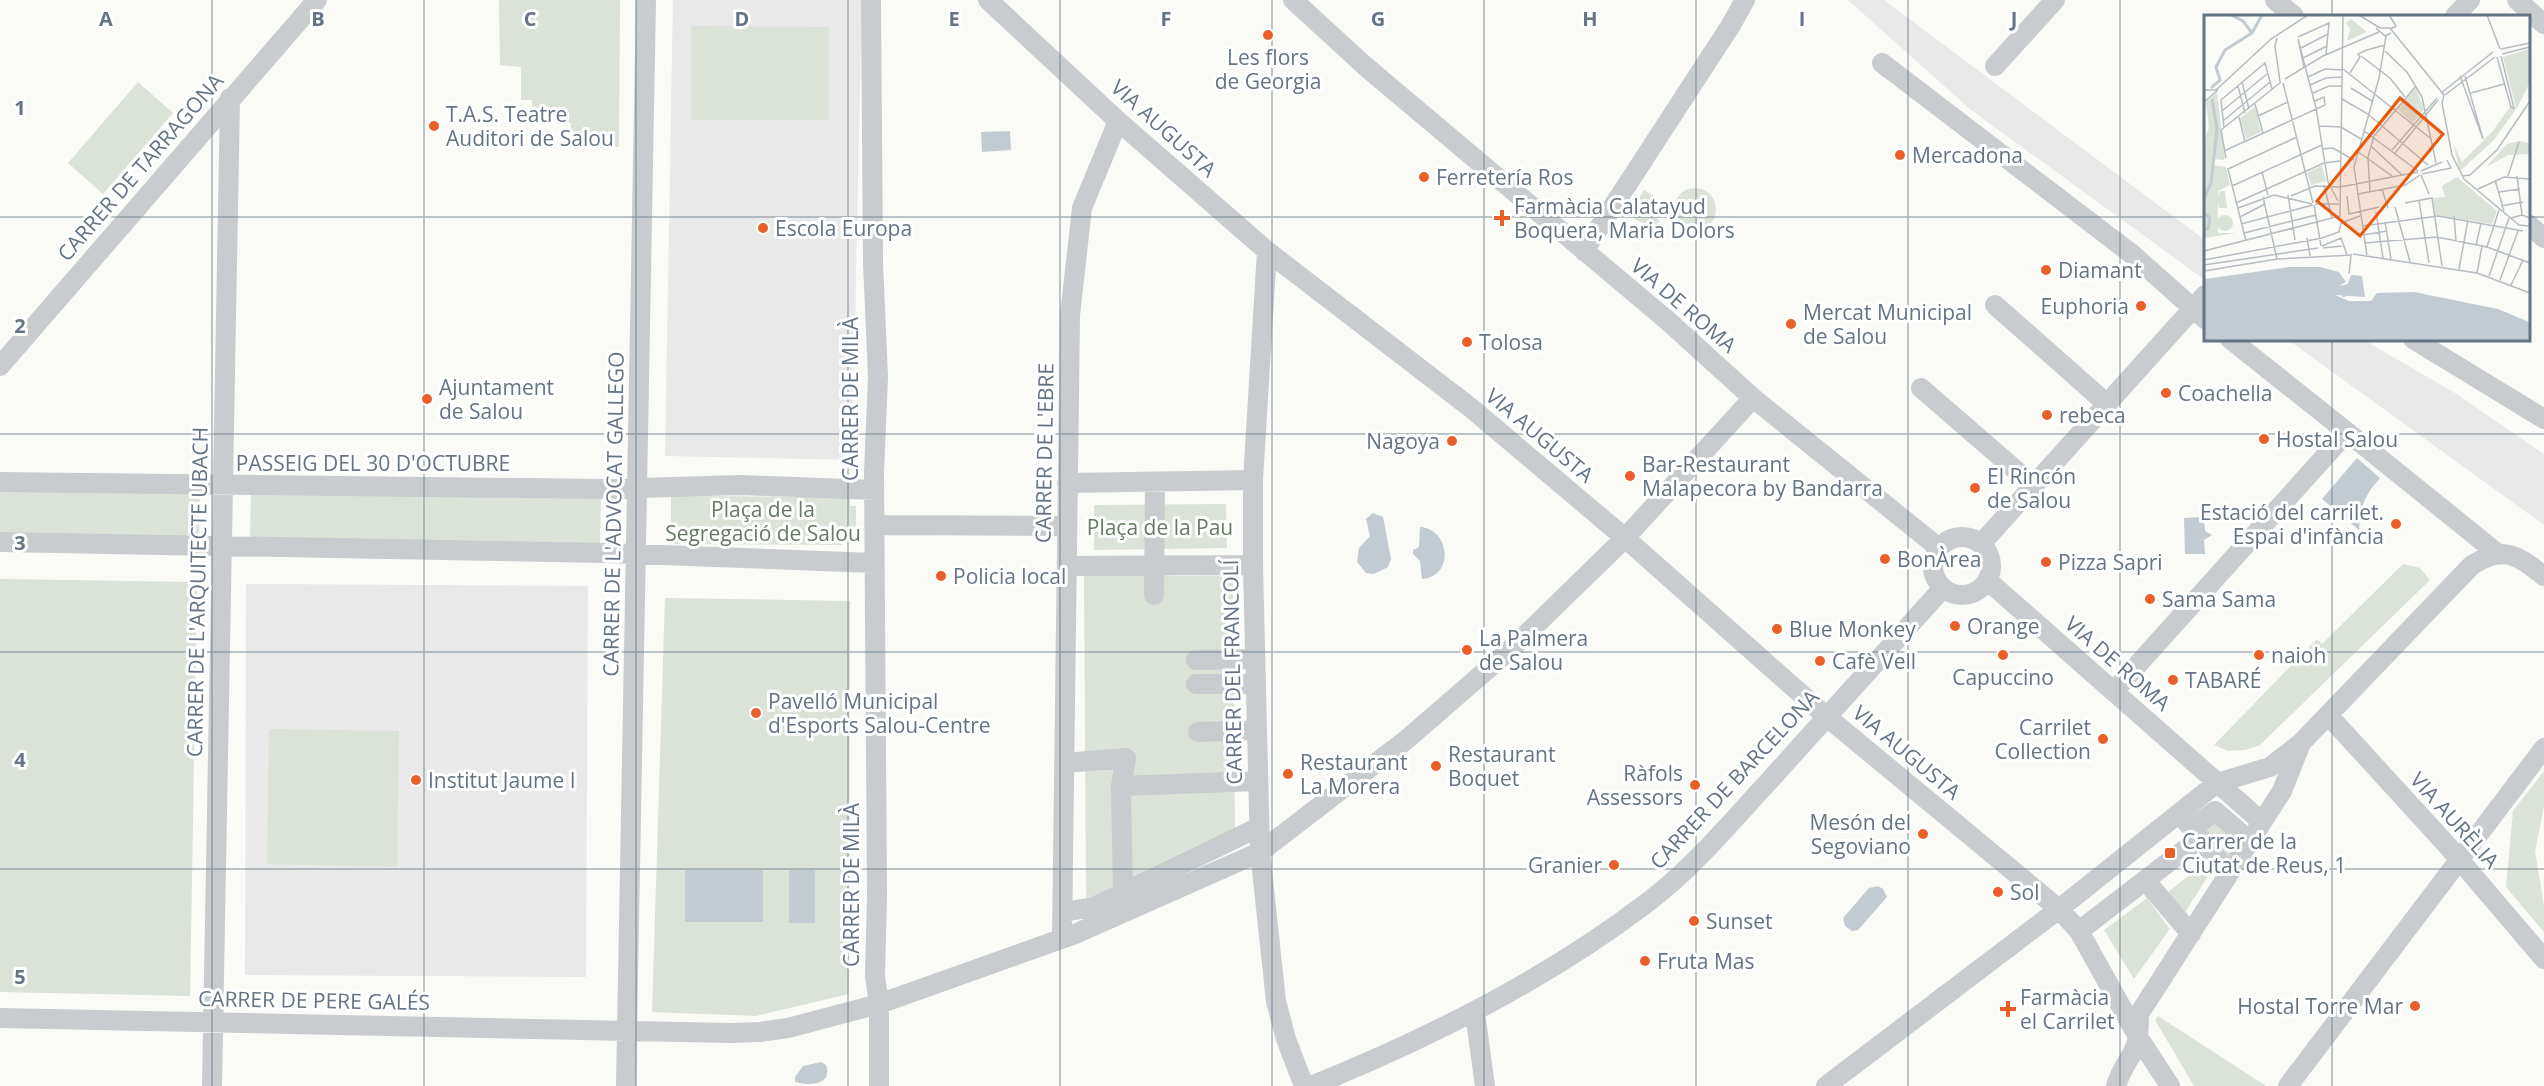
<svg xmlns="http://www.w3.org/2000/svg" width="2544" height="1086" viewBox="0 0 2544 1086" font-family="'Open Sans',sans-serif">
<rect width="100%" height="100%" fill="#fafaf7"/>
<path fill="#e8e9e8" d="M 673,0 L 862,0 L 852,460 L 665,456 Z
M 1848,0 L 1884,0 L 2205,240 L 2205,280 L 1971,110 Z
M 2287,339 L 2362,339 L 2455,393 L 2544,454 L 2544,525 Z
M 246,584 L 588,586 L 586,977 L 245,975 Z"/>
<path fill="#dbe2d8" d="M 499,0 L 620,0 L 619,147 L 590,148 L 589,136 L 570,134 L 571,123 L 561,122 L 560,112 L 532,111 L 532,100 L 521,100 L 521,67 L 500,65 Z
M 691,26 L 829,27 L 829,120 L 691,120 Z
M 138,82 L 173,113 L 103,194 L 68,163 Z
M1674 209a21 21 0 1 1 42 0a21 21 0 1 1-42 0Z
M 1644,190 L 1658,199 L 1655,207 L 1660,226 L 1656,231 L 1628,215 Z
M 0,490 L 200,492 L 199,539 L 0,536 Z
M 251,490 L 601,498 L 600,545 L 250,538 Z
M 671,496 L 850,497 L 850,506 L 856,506 L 856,536 L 842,537 L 842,545 L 671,544 Z
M 1226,504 L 1227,548 L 1094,550 L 1094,505 Z
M 2403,564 L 2420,568 L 2430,580 L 2260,745 L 2245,750 L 2228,751 L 2214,745 L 2317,639 L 2322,644 Z
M 1084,576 L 1233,576 L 1235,831 L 1086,902 Z
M 0,579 L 197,582 L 190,996 L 0,992 Z
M 665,598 L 850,601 L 849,994 L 756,1016 L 652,1012 Z
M 269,729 L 399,731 L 397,867 L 267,864 Z
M 2544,771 L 2544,807 L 2535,851 L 2544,906 L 2544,932 L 2506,887 L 2513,811 Z
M 2216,821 L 2238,846 L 2226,860 L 2203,832 Z
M 2209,859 L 2215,865 L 2184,914 L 2167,893 Z
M 2147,898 L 2170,929 L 2134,979 L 2104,930 Z
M 2158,1016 L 2266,1086 L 2194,1086 L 2155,1020 Z"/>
<path fill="#c2cbd1" d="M 1010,131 L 1011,150 L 982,152 L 981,132 Z
M 2357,458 L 2380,478 C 2364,496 2361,505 2359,530 L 2322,499 Z
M 1373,513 L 1383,517 L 1391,559 L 1388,567 L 1374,574 L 1366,573 L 1357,562 L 1359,548 L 1370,536 L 1366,519 Z
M 2204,517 L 2205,531 L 2212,535 L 2204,540 L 2205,554 L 2185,554 L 2184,518 Z
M 1420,527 C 1451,529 1454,577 1422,579 L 1420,561 L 1413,554 L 1413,550 L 1419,547 Z
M 685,870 L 763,870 L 763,922 L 685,922 Z
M 789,870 L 815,870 L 815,923 L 789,923 Z
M 1878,886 L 1883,889 L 1887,897 L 1858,930 L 1852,931 L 1845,926 L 1843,918 L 1869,888 Z
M 821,1062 L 826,1065 C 833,1085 810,1086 795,1082 L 795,1077 L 803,1066 Z"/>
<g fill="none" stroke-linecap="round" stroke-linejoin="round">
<path stroke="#c8cccf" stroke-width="20" d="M 871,0 L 873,262 L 878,377 L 874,472 L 877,895 L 875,976 L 879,1004 L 879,1086
M 988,0 L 1118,121 L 1267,251 L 1471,408 L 1625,538 L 1827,717 L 2059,909 L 2079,931 L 2138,1037 L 2170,1086
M 1293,0 L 1365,66 L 1668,321 L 1753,398 L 1939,548
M 2275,0 L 2294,16
M 2517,0 L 2544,24
M 2455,16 L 2470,0
M 1882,63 L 2133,255 L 2205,319
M 1995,66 L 2055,0
M 2528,224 L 2544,238
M 1267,251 L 1253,480 L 1253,565 L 1260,852 L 1276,1001 L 1286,1039 L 1304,1086
M 1584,251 L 1731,25 L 1745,0
M 1995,305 L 2107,404
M 2413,339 L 2544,419
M 0,366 L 317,0
M 1921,388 L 2034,486
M 2347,432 L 2497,553
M 0,482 L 607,489 L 740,485 L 874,490
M 1067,483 L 1253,480
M 874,525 L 1067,526
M1933 566a29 29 0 1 1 58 0a29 29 0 1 1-58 0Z
M 0,542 L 608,553 L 874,563
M 1981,544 L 2205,295
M 1067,566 L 1253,565
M 1987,580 L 2262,822
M 1154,595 L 1155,482
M 1196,660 L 1255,659
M 1196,684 L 1256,684
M 2114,691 L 2347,432 L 2230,339
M 2328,715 L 2446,844 L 2544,959
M 1198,732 L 1257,730
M 1064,763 L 1126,758 L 1121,786 L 1123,893
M 1121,786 L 1258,781
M 2192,828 L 2215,811 L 2250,841
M 2200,838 L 2229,873
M 2145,880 L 2191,934
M 1063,912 L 1094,907 L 1259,827
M 2079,931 L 2200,838 L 2180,814
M 1062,938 L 1070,315 L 1082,208 L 1118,121
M 1475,1013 L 1485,1086
M 0,1018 L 732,1033 L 760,1032 L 788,1028 L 879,1004 L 1075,934 L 1260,852 L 1406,740 L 1511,649 L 1625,538 L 1753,398
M 212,1086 L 230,98
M 626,1086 L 646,0
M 1311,1086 C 1430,1038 1546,980 1648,902 C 1694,867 1731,822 1770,780 C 1828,716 1885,652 1943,588
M 1826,1086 L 2059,909 L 2217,783 L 2270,767 L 2301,743 L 2472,565 C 2504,545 2517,555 2544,576
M 2116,1086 C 2120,1072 2126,1064 2133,1052 C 2139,1041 2139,1026 2139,1014 L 2282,791 L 2301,743
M 2288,1086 L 2544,748"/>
</g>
<path fill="none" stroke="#647484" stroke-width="1.5" stroke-opacity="0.55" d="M 212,0 L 212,1086M 424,0 L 424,1086M 636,0 L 636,1086M 848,0 L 848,1086M 1060,0 L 1060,1086M 1272,0 L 1272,1086M 1484,0 L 1484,1086M 1696,0 L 1696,1086M 1908,0 L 1908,1086M 2120,0 L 2120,1086M 2332,0 L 2332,16M 0,217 L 2205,217M 2528,217 L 2544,217M 2332,339 L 2332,1086M 0,434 L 2544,434M 0,652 L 2544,652M 0,869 L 2544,869"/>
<g fill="#ea5e27" stroke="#fff" stroke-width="2">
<circle cx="1268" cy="35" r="6"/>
<circle cx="434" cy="126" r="6"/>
<circle cx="1900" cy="155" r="6"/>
<circle cx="1424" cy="177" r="6"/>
<path d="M1499 209h6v6h6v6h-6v6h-6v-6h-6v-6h6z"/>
<circle cx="763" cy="228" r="6"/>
<circle cx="2046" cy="270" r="6"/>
<circle cx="2141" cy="306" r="6"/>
<circle cx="1791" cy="324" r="6"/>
<circle cx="1467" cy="342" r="6"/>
<circle cx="2166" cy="393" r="6"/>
<circle cx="427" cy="399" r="6"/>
<circle cx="2047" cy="415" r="6"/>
<circle cx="2264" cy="439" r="6"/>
<circle cx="1452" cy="441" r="6"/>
<circle cx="1630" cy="476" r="6"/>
<circle cx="1975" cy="488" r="6"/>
<circle cx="2396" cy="524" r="6"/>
<circle cx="1885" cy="559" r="6"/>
<circle cx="2046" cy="562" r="6"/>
<circle cx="941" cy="576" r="6"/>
<circle cx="2150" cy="599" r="6"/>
<circle cx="1955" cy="626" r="6"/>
<circle cx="1777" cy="629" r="6"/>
<circle cx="1467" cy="650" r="6"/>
<circle cx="2003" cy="655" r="6"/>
<circle cx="2259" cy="655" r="6"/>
<circle cx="1820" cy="661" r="6"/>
<circle cx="2173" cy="680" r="6"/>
<circle cx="756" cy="713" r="6"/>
<circle cx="2103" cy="739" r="6"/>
<circle cx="1436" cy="766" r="6"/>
<circle cx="1288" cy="774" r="6"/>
<circle cx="416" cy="780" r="6"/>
<circle cx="1695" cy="785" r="6"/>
<circle cx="1923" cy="834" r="6"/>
<rect x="2164" y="847" width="12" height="12" rx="3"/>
<circle cx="1614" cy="865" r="6"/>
<circle cx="1998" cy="892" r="6"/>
<circle cx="1694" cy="921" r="6"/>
<circle cx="1645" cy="961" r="6"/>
<circle cx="2415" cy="1006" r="6"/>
<path d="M2005 1000h6v6h6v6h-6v6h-6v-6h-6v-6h6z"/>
</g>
<g text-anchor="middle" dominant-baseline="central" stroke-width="6" stroke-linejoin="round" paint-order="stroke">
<g font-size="21" fill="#647484" stroke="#fff" text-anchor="start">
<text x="1268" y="57" text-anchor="middle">Les flors<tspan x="1268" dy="24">de Georgia</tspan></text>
<text x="446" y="114">T.A.S. Teatre<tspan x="446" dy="24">Auditori de Salou</tspan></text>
<text x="1912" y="155">Mercadona</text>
<text x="1436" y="177">Ferretería Ros</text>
<text x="1514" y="206">Farmàcia Calatayud<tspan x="1514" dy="24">Boquera, Maria Dolors</tspan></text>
<text x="775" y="228">Escola Europa</text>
<text x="2058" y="270">Diamant</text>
<text x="2129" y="306" text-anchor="end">Euphoria</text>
<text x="1803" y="312">Mercat Municipal<tspan x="1803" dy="24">de Salou</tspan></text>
<text x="1479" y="342">Tolosa</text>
<text x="439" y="387">Ajuntament<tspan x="439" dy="24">de Salou</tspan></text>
<text x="2178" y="393">Coachella</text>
<text x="2059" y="415">rebeca</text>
<text x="2276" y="439">Hostal Salou</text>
<text x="1440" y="441" text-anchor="end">Nagoya</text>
<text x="1642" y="464">Bar-Restaurant<tspan x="1642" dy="24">Malapecora by Bandarra</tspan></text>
<text x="1987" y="476">El Rincón<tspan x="1987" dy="24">de Salou</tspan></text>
<text x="2384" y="512" text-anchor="end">Estació del carrilet.<tspan x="2384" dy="24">Espai d'infància</tspan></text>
<text x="1897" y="559">BonÀrea</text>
<text x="2058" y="562">Pizza Sapri</text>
<text x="953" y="576">Policia local</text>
<text x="2162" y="599">Sama Sama</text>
<text x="1967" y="626">Orange</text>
<text x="1789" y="629">Blue Monkey</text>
<text x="1479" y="638">La Palmera<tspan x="1479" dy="24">de Salou</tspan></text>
<text x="2271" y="655">naioh</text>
<text x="1832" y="661">Cafè Vell</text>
<text x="2003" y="677" text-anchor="middle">Capuccino</text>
<text x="2185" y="680">TABARÉ</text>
<text x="768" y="701">Pavelló Municipal<tspan x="768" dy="24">d'Esports Salou-Centre</tspan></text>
<text x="2091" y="727" text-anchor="end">Carrilet<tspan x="2091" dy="24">Collection</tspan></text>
<text x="1448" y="754">Restaurant<tspan x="1448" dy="24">Boquet</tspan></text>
<text x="1300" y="762">Restaurant<tspan x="1300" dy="24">La Morera</tspan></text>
<text x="1683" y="773" text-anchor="end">Ràfols<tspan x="1683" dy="24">Assessors</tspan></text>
<text x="428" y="780">Institut Jaume I</text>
<text x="1911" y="822" text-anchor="end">Mesón del<tspan x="1911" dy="24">Segoviano</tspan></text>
<text x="2182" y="841">Carrer de la<tspan x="2182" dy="24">Ciutat de Reus, 1</tspan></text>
<text x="1602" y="865" text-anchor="end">Granier</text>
<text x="2010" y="892">Sol</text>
<text x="1706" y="921">Sunset</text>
<text x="1657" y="961">Fruta Mas</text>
<text x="2020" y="997">Farmàcia<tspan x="2020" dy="24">el Carrilet</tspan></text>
<text x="2403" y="1006" text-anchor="end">Hostal Torre Mar</text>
</g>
<g font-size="21" fill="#647484" stroke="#fff">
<text transform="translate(1164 128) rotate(42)">VIA AUGUSTA</text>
<text transform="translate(140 167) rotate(-49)">CARRER DE TARRAGONA</text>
<text transform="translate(1684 305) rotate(41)">VIA DE ROMA</text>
<text transform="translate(850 399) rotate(-90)">CARRER DE MILÀ</text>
<text transform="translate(1540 435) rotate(40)">VIA AUGUSTA</text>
<text transform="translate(1044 453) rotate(-89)">CARRER DE L'EBRE</text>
<text x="373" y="463">PASSEIG DEL 30 D'OCTUBRE</text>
<text transform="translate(613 514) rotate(-89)">CARRER DE L'ADVOCAT GALLEGO</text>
<text transform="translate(197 592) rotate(-89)">CARRER DE L'ARQUITECTE UBACH</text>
<text transform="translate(2118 663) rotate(41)">VIA DE ROMA</text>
<text transform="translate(1232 672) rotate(-91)">CARRER DEL FRANCOLÍ</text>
<text transform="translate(1907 752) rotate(40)">VIA AUGUSTA</text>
<text transform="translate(1734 779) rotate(-47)">CARRER DE BARCELONA</text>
<text transform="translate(2455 820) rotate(48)">VIA AURÈLIA</text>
<text transform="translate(851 885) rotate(-90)">CARRER DE MILÀ</text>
<text transform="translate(314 1000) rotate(1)">CARRER DE PERE GALÉS</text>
</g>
<g font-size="21" fill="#667a63" stroke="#fff">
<text x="763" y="509">Plaça de la<tspan x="763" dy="24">Segregació de Salou</tspan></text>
<text x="1160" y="527">Plaça de la Pau</text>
</g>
</g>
<g transform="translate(2204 15)">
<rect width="326" height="326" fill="#fafaf7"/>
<path d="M 147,4 L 163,17 L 143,26 L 146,14 L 142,8 ZM 325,34 L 325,69 L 313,93 L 289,126 L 256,156 L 249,128 L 258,147 L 288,117 L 306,92 L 312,93 L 299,42 ZM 212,73 L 220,94 L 209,108 L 193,94 ZM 13,77 L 21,145 L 9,144 L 8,150 L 22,152 L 26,170 L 14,176 L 14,182 L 16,176 L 21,176 L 23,193 L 15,193 L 14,185 L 14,218 L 32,218 L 0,223 L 0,127 L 5,112 L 2,87 ZM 51,92 L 57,117 L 42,124 L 36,103 ZM 315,126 L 325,128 L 325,139 L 304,140 L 282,152 L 303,129 ZM 118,150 L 122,166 L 107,170 L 103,158 ZM 253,162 L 293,196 L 288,209 L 231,200 L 229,183 L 241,182 L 238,171 ZM13 208a8 8 0 1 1 16 0a8 8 0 1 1-16 0Z" fill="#dbe2d8"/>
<path d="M 85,252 L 116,252 L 135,257 L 142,267 L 135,271 L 144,269 L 147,260 L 158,261 L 161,282 L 131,280 L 145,286 L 167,286 L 173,278 L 210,277 L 294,294 L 325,307 L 325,325 L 0,325 L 0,261 L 1,264 Z" fill="#c2cbd1"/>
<path fill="none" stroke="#c2cbd1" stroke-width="3" d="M 27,0 L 39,6 L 48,18M 7,73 L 16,65 L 12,52 L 21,35 L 48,18 L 58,0M 0,184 L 7,168 L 13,114 L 8,84M 0,198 L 6,203 L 4,214 L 0,214M 32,325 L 109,297 L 129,276 L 139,276 L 140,282"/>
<path fill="none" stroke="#b5bcc2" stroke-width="1.5" d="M 155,0 L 176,13 L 186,13 L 240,80 L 238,88 L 248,140 L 260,164 L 315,210 L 325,211M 185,0 L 192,11 L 187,14M 283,0 L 296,34M 172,13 L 181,21 L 187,18M 94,22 L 125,8 L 122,39M 73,23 L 71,31 L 76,67M 97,33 L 124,19M 297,34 L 326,28M 181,36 L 203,57 L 218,82 L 232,148M 298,39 L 326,32M 157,41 L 186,63 L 201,82M 156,42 L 154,39 L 163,35 L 181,30M 293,42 L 307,92 L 310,93 L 297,41M 99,43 L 123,31M 101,51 L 112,93 L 124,167M 100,52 L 94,24 L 101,51M 139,54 L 226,123M 146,58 L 156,42M 256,61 L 279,124 L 261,61M 104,62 L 121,54 L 139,55M 81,64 L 119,41 L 175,17M 38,67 L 45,94M 79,68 L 109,188M 106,70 L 122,63 L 139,62M 34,71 L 41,98M 147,73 L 168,86M 0,75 L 12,75 L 67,24 L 104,0M 109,78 L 125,71 L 138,71M 237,78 L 289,37M 267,78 L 300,69M 241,80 L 291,42M 138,84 L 164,99 L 224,150M 0,87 L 14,75M 51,89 L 59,118M 18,96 L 63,59M 54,101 L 84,87M 35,102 L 41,127M 19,106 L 66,67M 115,111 L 137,112 L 157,124M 20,113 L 17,85 L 61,48 L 68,74M 159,115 L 214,156M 167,131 L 198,160M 118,134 L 129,133 L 150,145M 188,135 L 233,83M 20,136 L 121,90 L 120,82 L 111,86M 153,136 L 188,161M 191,138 L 234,85M 22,143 L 17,115 L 77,67M 217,156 L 238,147M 58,157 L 64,180M 218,159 L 247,153 L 243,145M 217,160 L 225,179M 258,161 L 266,160 L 293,135 L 326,86M 304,161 L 315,127M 313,161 L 318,200M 291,165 L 300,196M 124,167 L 134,186M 120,170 L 128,203M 28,171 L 118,130M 178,174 L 184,193M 274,174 L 300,162 L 326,164M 166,176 L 164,142 L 170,121 L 212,71M 295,177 L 316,174M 154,179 L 201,170 L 216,160M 84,180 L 91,225M 87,181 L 111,171 L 136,172 L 214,157M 143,181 L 145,199 L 175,192M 59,182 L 73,244M 215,185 L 225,248M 32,188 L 120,148 L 136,146M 201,188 L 228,183 L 238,251M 111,189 L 135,189M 110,190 L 117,231M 297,191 L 319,187M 191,192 L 206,247M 34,193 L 70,180 L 108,189M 172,197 L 179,243M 250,201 L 252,226M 36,202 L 61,189M 307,203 L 318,200 L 326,203M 181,207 L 187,244M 37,209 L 109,190M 158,211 L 234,201 L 319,216M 40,218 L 112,200M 159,220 L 183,216M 103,223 L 106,241M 42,226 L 24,154 L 93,122M 160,228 L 233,222 L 283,232 L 326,248M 272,230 L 277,208M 118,231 L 137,223 L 143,240M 283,232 L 295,195M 119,233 L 138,231M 0,236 L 136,201 L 139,0M 149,239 L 273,258 L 326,278M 163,240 L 150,152 L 175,63 L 182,21M 0,245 L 118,223 L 135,217 L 137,208 L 156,201M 0,250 L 114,233M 255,254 L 264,205M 0,256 L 73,244 L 148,240M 273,258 L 278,231M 145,259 L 147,241M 285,261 L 305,203M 296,265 L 314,216M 307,270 L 319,245"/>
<path fill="#e8590c" fill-opacity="0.15" stroke="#e8590c" stroke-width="3" d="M 196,83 L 239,119 L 156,221 L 113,186 Z"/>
<rect width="326" height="326" fill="none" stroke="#647484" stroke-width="3"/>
</g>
<g font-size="20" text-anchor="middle" font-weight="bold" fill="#647484" stroke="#fff" stroke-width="6" stroke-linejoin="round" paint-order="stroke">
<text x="106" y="26">A</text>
<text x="318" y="26">B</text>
<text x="530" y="26">C</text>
<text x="742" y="26">D</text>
<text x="954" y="26">E</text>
<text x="1166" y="26">F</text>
<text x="1378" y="26">G</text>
<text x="1590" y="26">H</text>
<text x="1802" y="26">I</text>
<text x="2014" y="26">J</text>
<text x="20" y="115">1</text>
<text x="20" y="333">2</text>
<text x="20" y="550">3</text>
<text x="20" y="767">4</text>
<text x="20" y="984">5</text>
</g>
</svg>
